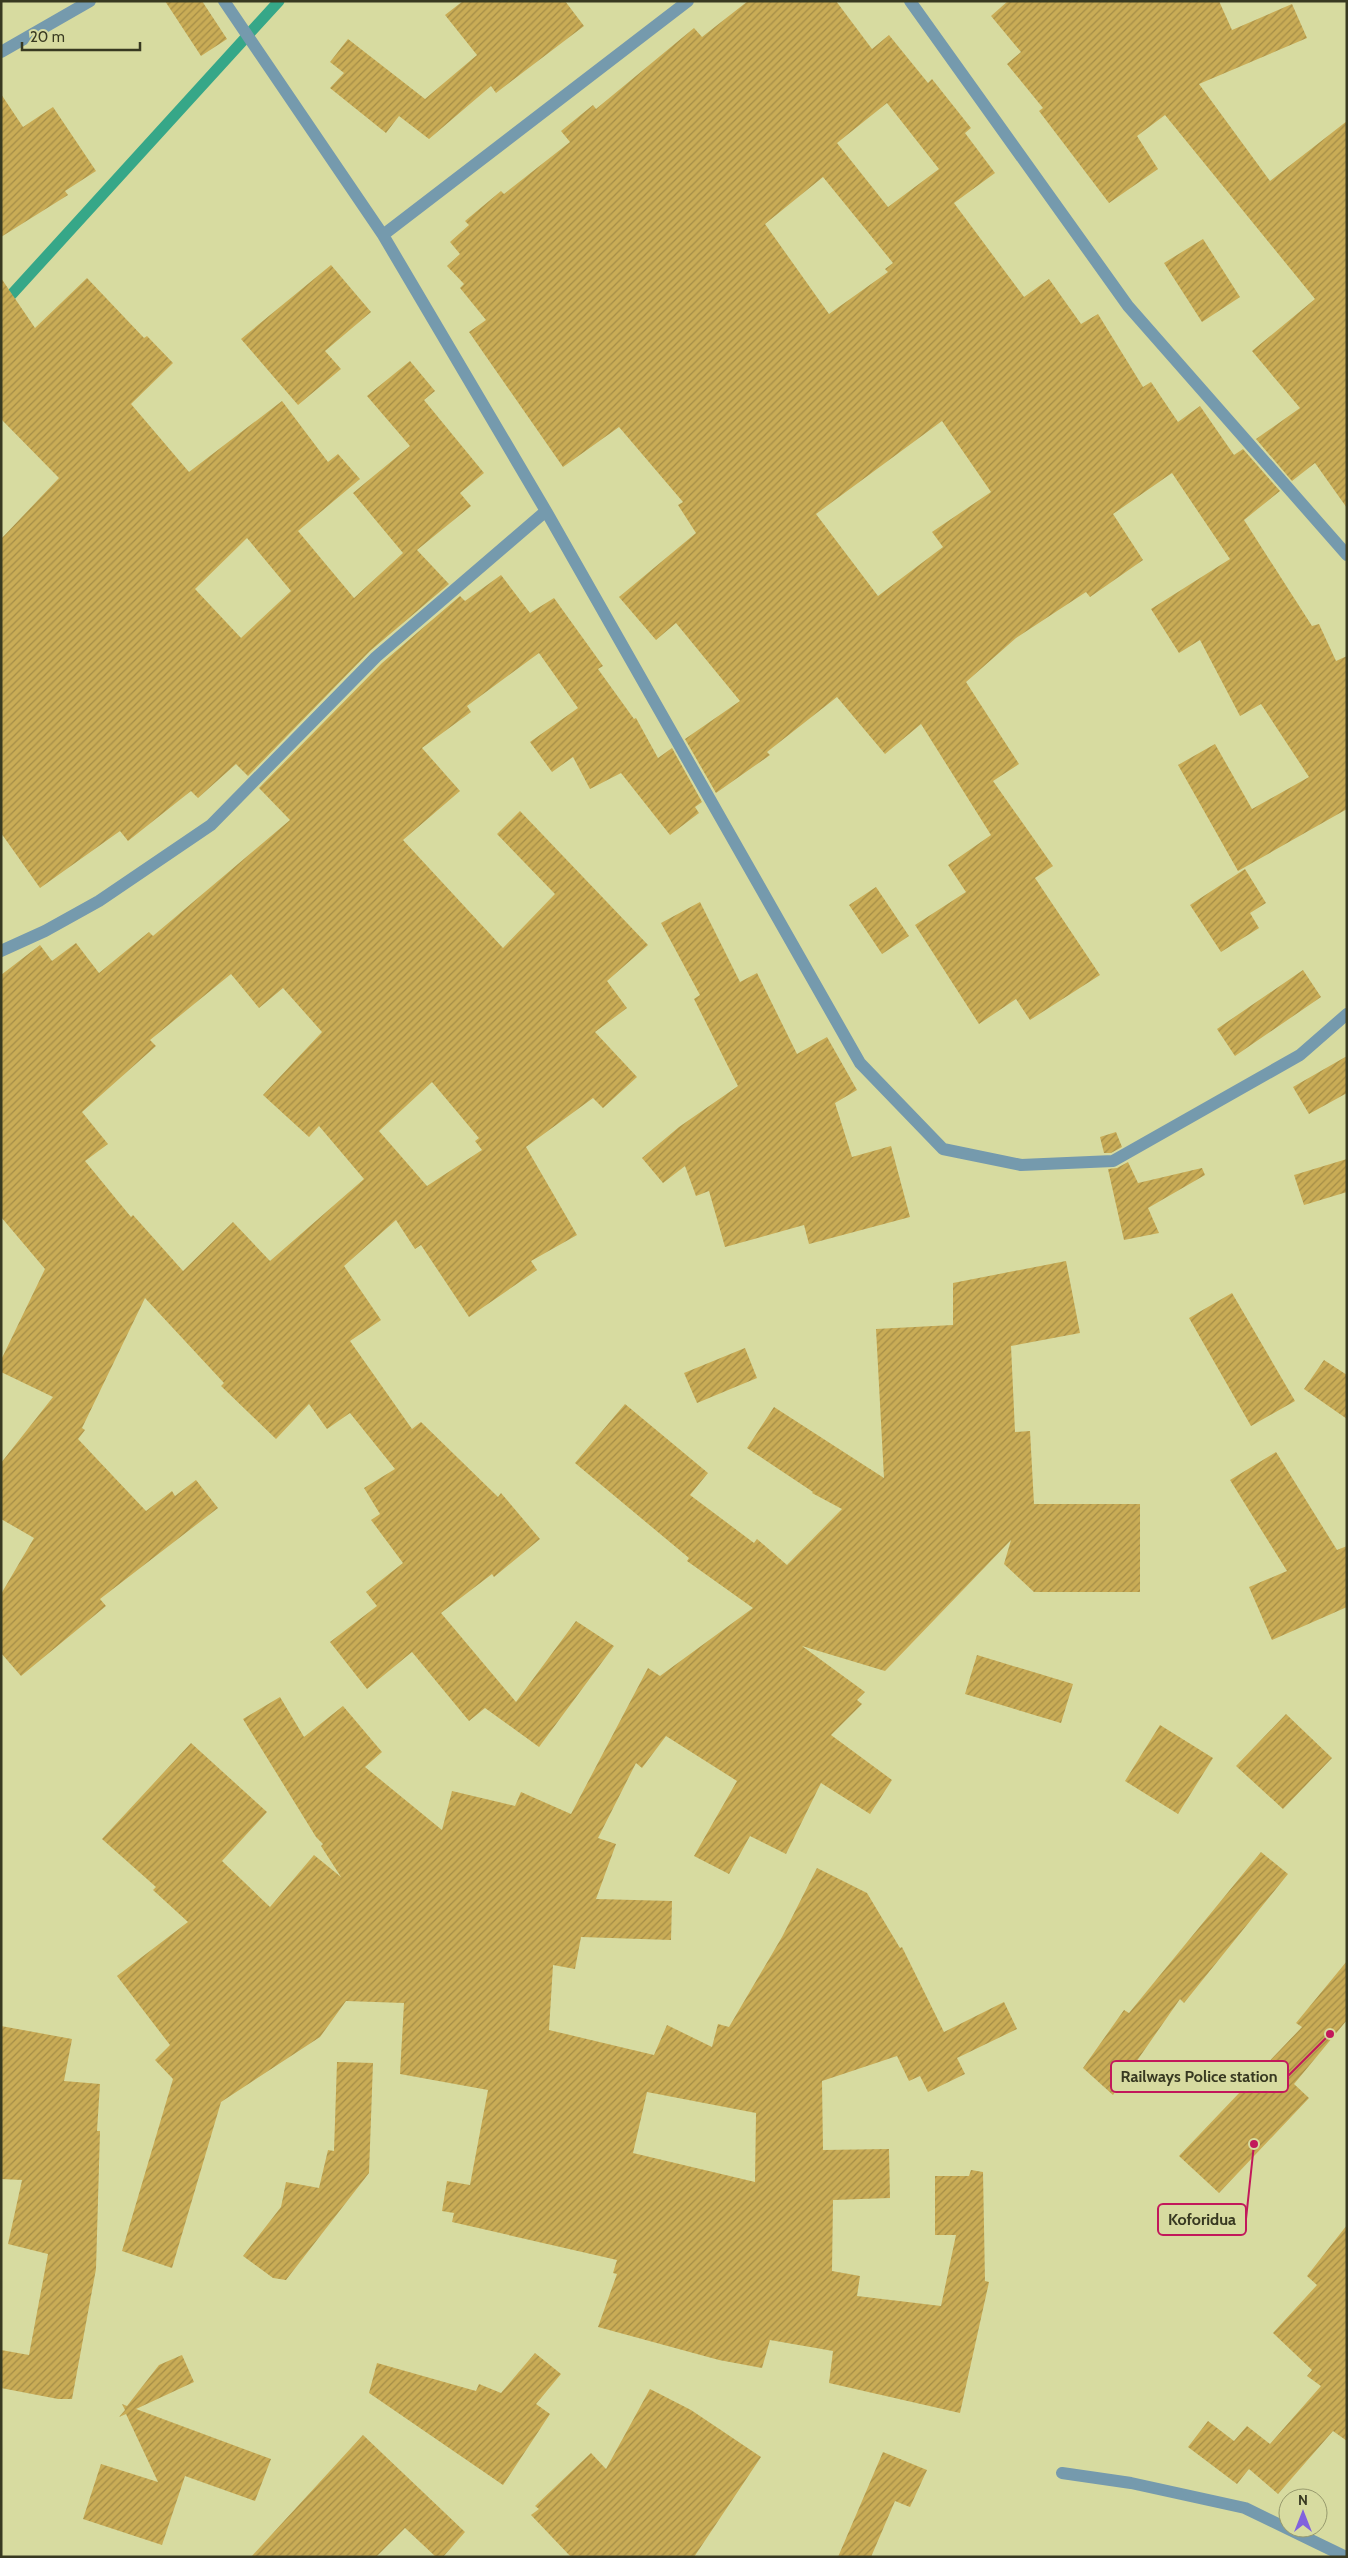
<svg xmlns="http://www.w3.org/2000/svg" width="1348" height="2558" viewBox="0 0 1348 2558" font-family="Cabin,sans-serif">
<defs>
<pattern id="building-hatch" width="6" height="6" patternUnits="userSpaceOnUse" patternTransform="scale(1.25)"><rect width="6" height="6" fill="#c9ac56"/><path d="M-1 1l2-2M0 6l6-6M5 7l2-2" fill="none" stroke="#a48d47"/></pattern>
</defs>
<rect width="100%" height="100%" fill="#d7dba0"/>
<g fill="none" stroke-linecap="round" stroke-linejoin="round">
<path stroke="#36a788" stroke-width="11" d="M 2,305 L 279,1"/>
</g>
<path fill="url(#building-hatch)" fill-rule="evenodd" d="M 165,1 L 202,1 L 227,39 L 201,56 Z
M 463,1 L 565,1 L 584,26 L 496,93 L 491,86 L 429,139 L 399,116 L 386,133 L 330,88 L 344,73 L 330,62 L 348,39 L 425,99 L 477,55 L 445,15 Z
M 748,1 L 836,1 L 872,49 L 889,35 L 928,83 L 932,79 L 971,128 L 965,133 L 995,173 L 954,203 L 1024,297 L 1049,279 L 1081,324 L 1098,314 L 1143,387 L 1151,382 L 1178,422 L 1200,406 L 1234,455 L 1243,449 L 1280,491 L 1244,520 L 1312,626 L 1319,624 L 1336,661 L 1347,656 L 1347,809 L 1238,871 L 1178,765 L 1215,744 L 1252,809 L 1309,777 L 1261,704 L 1240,716 L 1200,640 L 1179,653 L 1151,609 L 1230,559 L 1172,473 L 1113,514 L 1143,560 L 1090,597 L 1086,592 L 1016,638 L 966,682 L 1019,764 L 993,781 L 1053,866 L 1035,878 L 1100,975 L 1030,1020 L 1016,999 L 979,1024 L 915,925 L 966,892 L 948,865 L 991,835 L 921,724 L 885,754 L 837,697 L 767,752 L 770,755 L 716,793 L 685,739 L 740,701 L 676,623 L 656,640 L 619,597 L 696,533 L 678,505 L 683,502 L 619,427 L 563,467 L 469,332 L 486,320 L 460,288 L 464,284 L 447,266 L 460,254 L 450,242 L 469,225 L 465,221 L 501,191 L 504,194 L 570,142 L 561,131 L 593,105 L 596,109 L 694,28 L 702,37 ZM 887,103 L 939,169 L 888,207 L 837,143 ZM 823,177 L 893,263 L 885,269 L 888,272 L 829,314 L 765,224 ZM 942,421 L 991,492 L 932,532 L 943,547 L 878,596 L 816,514 Z
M 1008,1 L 1219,1 L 1232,30 L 1292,4 L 1307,38 L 1199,84 L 1270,181 L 1347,121 L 1347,508 L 1315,463 L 1292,481 L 1256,439 L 1300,408 L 1252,351 L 1315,299 L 1165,115 L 1137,136 L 1158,169 L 1109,203 L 1039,111 L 1043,108 L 1007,64 L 1021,52 L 991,16 Z
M 1,94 L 23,127 L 53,107 L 96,171 L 65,191 L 68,195 L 1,237 Z
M 1203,239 L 1240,297 L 1202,322 L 1164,263 Z
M 331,265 L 371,312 L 325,351 L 341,369 L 298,405 L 241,339 Z
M 1,278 L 35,328 L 87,278 L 144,338 L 147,336 L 173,363 L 131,404 L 189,472 L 282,401 L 328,462 L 338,454 L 360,479 L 298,531 L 354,598 L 403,553 L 353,493 L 410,446 L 367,396 L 410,361 L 435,391 L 424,400 L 484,473 L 460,493 L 471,506 L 417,550 L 449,584 L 370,651 L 248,776 L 236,764 L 198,798 L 191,791 L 128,841 L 120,831 L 40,888 L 1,833 L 1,539 L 59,478 L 1,419 ZM 247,538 L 291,591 L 241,638 L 195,589 Z
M 501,575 L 530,613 L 554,598 L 603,666 L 598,669 L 634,719 L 636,718 L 658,758 L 672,748 L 702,802 L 695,807 L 699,813 L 670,835 L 621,773 L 590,789 L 573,757 L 552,772 L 530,742 L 578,708 L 539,653 L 467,706 L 471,712 L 422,748 L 460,791 L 403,840 L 503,948 L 555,894 L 497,834 L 520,811 L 648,945 L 607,981 L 627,1008 L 595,1032 L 637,1077 L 603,1108 L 593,1098 L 526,1147 L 577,1235 L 531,1261 L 537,1270 L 469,1317 L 421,1245 L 415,1249 L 396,1220 L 344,1266 L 381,1320 L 350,1341 L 412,1429 L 421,1422 L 498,1497 L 501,1493 L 540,1539 L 494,1577 L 492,1574 L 441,1613 L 516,1702 L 576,1621 L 614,1646 L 539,1747 L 485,1708 L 469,1721 L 412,1652 L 367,1689 L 330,1642 L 377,1606 L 366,1592 L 403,1563 L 371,1520 L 380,1514 L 364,1488 L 395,1469 L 350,1413 L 327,1429 L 309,1404 L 276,1439 L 221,1386 L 224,1383 L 145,1298 L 82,1428 L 85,1430 L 78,1439 L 146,1511 L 172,1491 L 175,1496 L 196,1480 L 218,1508 L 100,1599 L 106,1606 L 21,1676 L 1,1653 L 1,1594 L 34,1538 L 1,1519 L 1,1463 L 53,1397 L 1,1372 L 1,1360 L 45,1269 L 1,1217 L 1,975 L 40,945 L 52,961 L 76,943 L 99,973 L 149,932 L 153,936 L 290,820 L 259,788 L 382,663 L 460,596 L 465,601 ZM 231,974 L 259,1008 L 283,988 L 322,1032 L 263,1095 L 309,1137 L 319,1126 L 364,1179 L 270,1261 L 233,1222 L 183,1271 L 133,1215 L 131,1217 L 85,1161 L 108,1144 L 82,1112 L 156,1046 L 150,1040 ZM 432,1082 L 479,1138 L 475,1141 L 482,1150 L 427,1186 L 379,1131 Z
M 1245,869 L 1266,903 L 1250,913 L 1259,928 L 1221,952 L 1190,905 Z
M 876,887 L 909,936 L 882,954 L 849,905 Z
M 700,902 L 740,982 L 757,973 L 797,1054 L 827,1037 L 857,1090 L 835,1103 L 852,1157 L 891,1146 L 910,1217 L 809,1244 L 804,1225 L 725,1247 L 709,1191 L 696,1196 L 685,1166 L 663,1183 L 642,1158 L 679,1127 L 738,1086 L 694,999 L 700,995 L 661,923 Z
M 1303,970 L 1321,997 L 1235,1056 L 1217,1029 Z
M 1347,1056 L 1347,1093 L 1309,1114 L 1293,1087 Z
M 1116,1132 L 1122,1147 L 1111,1153 L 1104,1153 L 1100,1137 Z
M 1347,1159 L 1347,1192 L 1304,1205 L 1294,1175 Z
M 1128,1162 L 1138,1183 L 1202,1168 L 1205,1175 L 1148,1208 L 1159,1233 L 1124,1240 L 1108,1169 L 1117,1168 Z
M 1066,1261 L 1080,1333 L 1011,1346 L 1015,1432 L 1030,1431 L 1034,1504 L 1140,1504 L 1140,1592 L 1034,1592 L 1004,1564 L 1011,1540 L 885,1671 L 802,1646 L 865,1692 L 857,1700 L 862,1704 L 831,1735 L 892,1780 L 870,1814 L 821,1783 L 786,1854 L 750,1836 L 729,1874 L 694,1856 L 737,1781 L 666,1736 L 642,1768 L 636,1763 L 598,1838 L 616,1844 L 596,1899 L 672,1901 L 671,1940 L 581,1937 L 575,1969 L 553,1965 L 549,2030 L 654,2055 L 667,2025 L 712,2047 L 718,2024 L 729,2027 L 782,1937 L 817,1868 L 867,1893 L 900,1948 L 902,1947 L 944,2032 L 1004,2002 L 1017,2029 L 957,2058 L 965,2074 L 928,2092 L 920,2076 L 909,2081 L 897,2056 L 822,2081 L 823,2150 L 889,2149 L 890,2198 L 833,2200 L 832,2271 L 860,2276 L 857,2296 L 941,2306 L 956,2235 L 935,2235 L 935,2176 L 969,2176 L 971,2170 L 983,2172 L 985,2281 L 989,2282 L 960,2413 L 829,2383 L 833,2351 L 770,2340 L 762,2368 L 719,2360 L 598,2327 L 617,2274 L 613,2273 L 617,2260 L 452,2222 L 454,2213 L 442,2211 L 447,2181 L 470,2185 L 488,2090 L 400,2074 L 404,2003 L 346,2001 L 320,2037 L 221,2102 L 172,2268 L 122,2251 L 173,2079 L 155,2060 L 170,2045 L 117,1976 L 188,1922 L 153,1890 L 156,1887 L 102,1839 L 191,1743 L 267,1812 L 222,1861 L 270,1907 L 314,1855 L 341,1877 L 321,1846 L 323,1844 L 316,1837 L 243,1719 L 280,1697 L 304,1737 L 343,1706 L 382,1752 L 365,1767 L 442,1830 L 452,1791 L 515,1806 L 521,1792 L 571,1814 L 648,1668 L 660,1676 L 753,1608 L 687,1561 L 689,1558 L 575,1463 L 625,1404 L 708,1473 L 690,1495 L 754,1543 L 757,1539 L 787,1565 L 842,1509 L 812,1493 L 813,1492 L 747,1448 L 774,1407 L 884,1478 L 876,1329 L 953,1325 L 953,1283 ZM 647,2092 L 756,2113 L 755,2182 L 633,2153 Z
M 1232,1293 L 1295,1401 L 1251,1426 L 1189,1318 Z
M 745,1348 L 757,1378 L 697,1403 L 684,1373 Z
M 1324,1360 L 1347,1375 L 1347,1419 L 1304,1389 Z
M 1276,1452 L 1337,1550 L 1347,1546 L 1347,1607 L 1272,1640 L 1249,1587 L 1287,1571 L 1230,1480 Z
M 977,1655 L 1073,1684 L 1061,1723 L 965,1694 Z
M 1286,1714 L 1332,1758 L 1283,1809 L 1236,1766 Z
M 1160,1725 L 1213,1758 L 1178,1814 L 1125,1781 Z
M 1261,1852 L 1288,1874 L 1184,2003 L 1180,1999 L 1113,2095 L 1083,2068 L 1124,2010 L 1129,2013 Z
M 1347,1961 L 1347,2020 L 1294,2084 L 1309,2098 L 1219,2193 L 1179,2156 L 1302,2027 L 1296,2023 Z
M 1,2026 L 72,2039 L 64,2081 L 100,2084 L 97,2131 L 100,2131 L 96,2269 L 72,2399 L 58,2399 L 1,2388 L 1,2350 L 29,2355 L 48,2254 L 8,2244 L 22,2180 L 1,2179 Z
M 337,2062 L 373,2063 L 369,2173 L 286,2280 L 273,2278 L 243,2256 L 281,2207 L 286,2182 L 319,2188 L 328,2150 L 334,2151 Z
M 1347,2225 L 1347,2441 L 1333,2431 L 1278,2494 L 1249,2469 L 1237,2484 L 1188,2447 L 1208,2421 L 1234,2441 L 1247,2426 L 1270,2444 L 1321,2386 L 1307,2376 L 1312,2370 L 1273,2333 L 1317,2285 L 1307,2276 Z
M 535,2353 L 561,2374 L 536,2404 L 550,2414 L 503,2485 L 369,2393 L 377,2363 L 476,2391 L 479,2384 L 501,2393 Z
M 182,2355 L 194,2382 L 136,2409 L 271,2459 L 255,2501 L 185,2476 L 162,2545 L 83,2519 L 101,2464 L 158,2482 L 126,2414 L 119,2417 L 125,2410 L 122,2404 L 127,2406 L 159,2365 Z
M 650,2389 L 691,2410 L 761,2457 L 694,2557 L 571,2557 L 531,2515 L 539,2509 L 535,2506 L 591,2453 L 606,2469 Z
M 363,2435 L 465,2532 L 443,2557 L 436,2557 L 405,2528 L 376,2557 L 251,2557 Z
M 883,2452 L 927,2470 L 910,2507 L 895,2501 L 871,2557 L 838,2557 Z"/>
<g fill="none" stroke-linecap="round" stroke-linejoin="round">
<path stroke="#759aad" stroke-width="12" d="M 224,1 L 383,235 L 546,511 L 860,1063 L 943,1149 L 1021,1165 L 1113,1161 L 1300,1055 L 1347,1014
M 910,1 L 1128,306 L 1347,555
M 1,52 L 90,1
M 383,235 L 688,1
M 1,951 L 45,931 L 99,901 L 211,825 L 376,657 L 546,511
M 1062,2473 L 1131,2483 L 1245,2508 L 1346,2557"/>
</g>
<path fill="none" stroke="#c2185b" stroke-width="2" d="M1330 2034L1288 2076M1254 2144L1246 2219"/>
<g fill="#c2185b" stroke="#d7dba0" stroke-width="2">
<circle cx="1330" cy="2034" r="5"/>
<circle cx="1254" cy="2144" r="5"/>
</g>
<g fill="#d7dba0" stroke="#c2185b" stroke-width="2">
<rect x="1111" y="2061" width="177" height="31" rx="5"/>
<rect x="1158" y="2204" width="88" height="31" rx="5"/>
</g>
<g font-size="16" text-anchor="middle" font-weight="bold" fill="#383921">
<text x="1199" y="2082">Railways Police station</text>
<text x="1202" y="2225">Koforidua</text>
</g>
<rect width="1348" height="2558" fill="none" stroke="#383921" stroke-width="5"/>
<g transform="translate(1303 2513)"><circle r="24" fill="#d7dba0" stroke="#979a6d"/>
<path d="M0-4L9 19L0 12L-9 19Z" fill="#8162dd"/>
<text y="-8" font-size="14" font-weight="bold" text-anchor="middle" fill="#383921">N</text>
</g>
<path d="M22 42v8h118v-8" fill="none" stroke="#383921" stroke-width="2.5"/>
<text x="30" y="42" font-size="15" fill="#383921" stroke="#d7dba0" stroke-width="4" paint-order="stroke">20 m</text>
</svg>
